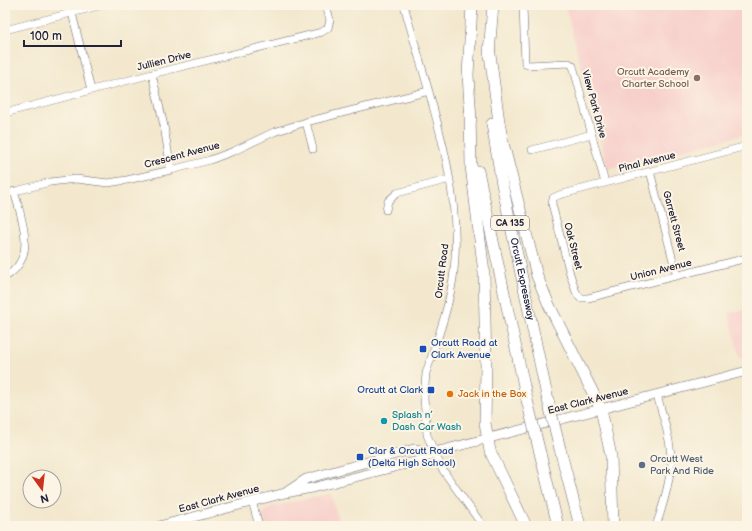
<svg xmlns="http://www.w3.org/2000/svg" width="752" height="531" viewBox="0 0 752 531" font-family="'Balsamiq Sans',sans-serif">
<rect width="100%" height="100%" fill="#fcf5e5"/>
<filter id="ink" filterUnits="userSpaceOnUse"><feTurbulence type="fractalNoise" baseFrequency=".025" numOctaves="2"/><feDisplacementMap in="SourceGraphic" scale="8" xChannelSelector="R" yChannelSelector="G"/><feConvolveMatrix kernelMatrix="1 2 1 2 8 2 1 2 1" color-interpolation-filters="sRGB"/></filter>
<filter id="wash" filterUnits="userSpaceOnUse"><feTurbulence type="fractalNoise" baseFrequency=".012" numOctaves="4" result="noise"/><feDisplacementMap in="SourceGraphic" scale="16" xChannelSelector="R" yChannelSelector="G"/><feGaussianBlur stdDeviation="0.9" result="paint"/><feColorMatrix in="noise" values="0 0 0 0 0 0 0 0 0 0 0 0 0 0 0 0 0 1.4 0 .05"/><feComposite in="paint" operator="in"/></filter>
<g filter="url(#wash)">
<rect width="100%" height="100%" fill="#f3e8ce"/>
<path fill="#f7d0cb" d="M 565,5 L 747,5 L 747,134 L 608,169 Z
M 747,309 L 747,357 L 740,358 L 729,313 Z
M 331,493 L 340,526 L 266,526 L 263,515 L 267,508 Z"/>
</g>
<g filter="url(#ink)">
<g fill="none" stroke-linecap="round" stroke-linejoin="round">
<defs>
<path id="minor" d="M 404,5 C 427,91 463,181 454,271 C 450,306 437,340 426,373 L 424,398 L 427,435 L 442,469 L 483,526
M 523,5 L 525,64 L 528,65 L 569,63 L 573,66 L 605,183
M 72,13 L 91,90
M 5,30 L 102,5
M 152,74 L 164,126 L 171,170
M 5,113 L 152,74 L 322,32 L 328,28 L 330,20 L 326,5
M 306,122 L 313,149
M 747,146 L 559,195 L 553,198 L 552,204 L 570,274 L 576,292 L 580,298 L 588,298 L 747,258
M 532,150 L 592,134
M 650,171 L 677,276
M 5,194 L 50,182 L 76,179 L 108,183 L 127,180 L 171,170 L 210,160 L 234,151 L 274,132 L 306,122 L 429,91
M 386,210 L 388,201 L 397,193 L 450,179
M 5,277 C 38,258 22,220 14,191
M 252,501 L 259,526
M 656,526 C 663,506 669,486 671,465 C 672,442 663,417 657,395"/>
<path id="major" d="M 288,491 L 306,479 L 414,449 L 434,452
M 159,526 L 285,493 L 312,488 L 422,460 L 434,452 L 443,450 L 747,371"/>
<g id="highway">
<path d="M 489,47 L 499,122 L 503,143 L 537,276 L 549,305 L 601,409 L 611,456 L 613,526"/>
<path d="M 489,53 L 493,5"/>
<path d="M 470,113 L 471,166 L 484,273 L 486,368 L 485,423 L 490,451 L 526,526"/>
<path d="M 471,120 L 468,75 L 472,5"/>
<path id="s1" d="M 492,124 L 502,184 L 547,396"/>
<path d="M 478,171 L 527,400"/>
<path d="M 560,449 L 580,526"/>
<path d="M 540,453 L 558,526"/>
</g>
</defs>
<use href="#minor" stroke="#6b676e" stroke-width="8"/>
<use href="#major" stroke="#6b676e" stroke-width="10"/>
<use href="#highway" stroke="#6b676e" stroke-width="12"/>
<use href="#minor" stroke="#fff" stroke-width="7"/>
<use href="#major" stroke="#fff" stroke-width="9"/>
<use href="#highway" stroke="#fff" stroke-width="11"/>
<defs>
<path id="highway-bridge" d="M 547,396 L 560,449
M 527,400 L 540,453"/>
</defs>
<use href="#highway-bridge" stroke="#6b676e" stroke-width="12" stroke-linecap="butt"/>
<use href="#highway-bridge" stroke="#fff" stroke-width="11"/>
</g>
</g>
<circle fill="#8d6e63" stroke="#fcf5e5" stroke-width="1.5" cx="697" cy="78" r="4"/>
<g fill="#1a4fb4" stroke="#fcf5e5" stroke-width="1.5">
<rect x="419" y="345" width="8" height="8" rx="2"/>
<rect x="427" y="386" width="8" height="8" rx="2"/>
<rect x="356" y="453" width="8" height="8" rx="2"/>
</g>
<circle fill="#e8710a" stroke="#fcf5e5" stroke-width="1.5" cx="450" cy="394" r="4"/>
<circle fill="#0f9aa8" stroke="#fcf5e5" stroke-width="1.5" cx="384" cy="421" r="4"/>
<circle fill="#5c6f8a" stroke="#fcf5e5" stroke-width="1.5" cx="642" cy="465" r="4"/>
<g text-anchor="middle" dominant-baseline="central" stroke-width="4" stroke-linejoin="round" paint-order="stroke">
<rect fill="#fcf5e5" stroke="#63616e" stroke-width="1" x="491" y="216" width="38" height="14" rx="3"/>
<g font-size="9" font-weight="bold" fill="#22223b">
<text x="510" y="223">CA 135</text>
</g>
<g font-size="10" fill="#22223b" stroke="#fcf5e5">
<text transform="translate(164 61) rotate(-14)">Jullien Drive</text>
<text transform="translate(594 104) rotate(75)">View Park Drive</text>
<text transform="translate(182 155) rotate(-15)">Crescent Avenue</text>
<text transform="translate(647 162) rotate(-14)">Pinal Avenue</text>
<text transform="translate(674 221) rotate(75)">Garrett Street</text>
<text transform="translate(573 246) rotate(76)">Oak Street</text>
<text transform="translate(661 270) rotate(-14)">Union Avenue</text>
<text transform="translate(442 271) rotate(-83)">Orcutt Road</text>
<text stroke="none"><textPath href="#s1" startOffset="158">Orcutt Expressway</textPath></text>
<text transform="translate(588 401) rotate(-14)">East Clark Avenue</text>
<text transform="translate(219 499) rotate(-15)">East Clark Avenue</text>
</g>
<g font-size="10" fill="#785e54" stroke="#fcf5e5" text-anchor="end">
<text x="689" y="72">Orcutt Academy<tspan x="689" dy="12">Charter School</tspan></text>
</g>
<g font-size="10" fill="#164399" stroke="#fcf5e5" text-anchor="start">
<text x="431" y="343">Orcutt Road at<tspan x="431" dy="12">Clark Avenue</tspan></text>
<text x="423" y="390" text-anchor="end">Orcutt at Clark</text>
<text x="368" y="451">Clar &amp; Orcutt Road<tspan x="368" dy="12">(Delta High School)</tspan></text>
</g>
<g font-size="10" fill="#c56008" stroke="#fcf5e5" text-anchor="start">
<text x="458" y="394">Jack in the Box</text>
</g>
<g font-size="10" fill="#0d838f" stroke="#fcf5e5" text-anchor="start">
<text x="392" y="415">Splash n’<tspan x="392" dy="12">Dash Car Wash</tspan></text>
</g>
<g font-size="10" fill="#4e5e75" stroke="#fcf5e5" text-anchor="start">
<text x="650" y="459">Orcutt West<tspan x="650" dy="12">Park And Ride</tspan></text>
</g>
</g>
<rect width="752" height="531" fill="none" stroke="#fcf5e5" stroke-width="20"/>
<g transform="translate(42 489) rotate(165)"><circle r="19" fill="#fcf5e5" stroke="#a5a1a1"/>
<path d="M0-3L7 15L0 10L-7 15Z" fill="#c8321e"/>
<text y="-6" font-size="11" font-weight="bold" text-anchor="middle" fill="#22223b">N</text>
</g>
<path d="M24 40v6h97v-6" fill="none" stroke="#22223b" stroke-width="2"/>
<text x="30" y="40" font-size="12" fill="#22223b" stroke="#fcf5e5" stroke-width="3" paint-order="stroke">100 m</text>
</svg>
